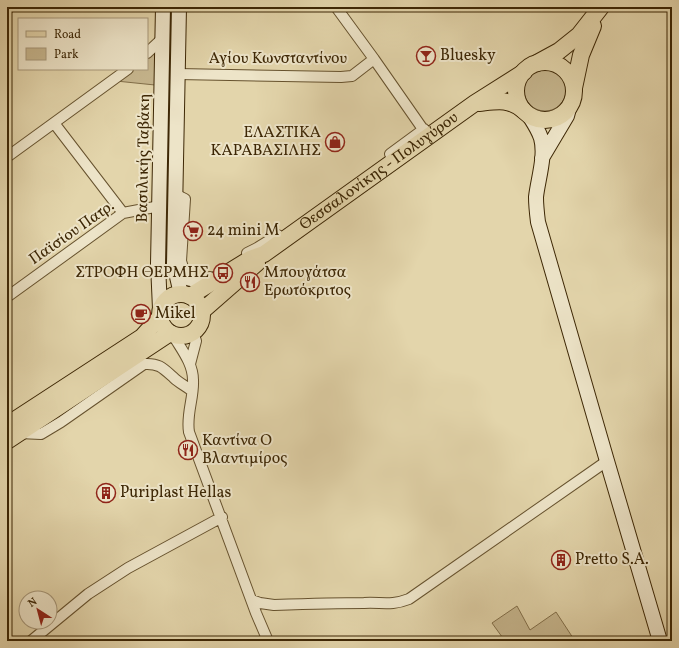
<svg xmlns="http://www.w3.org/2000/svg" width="679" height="648" viewBox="0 0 679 648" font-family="Vollkorn,serif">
<rect width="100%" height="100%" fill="#e3d5ab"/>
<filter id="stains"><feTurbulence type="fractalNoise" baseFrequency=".005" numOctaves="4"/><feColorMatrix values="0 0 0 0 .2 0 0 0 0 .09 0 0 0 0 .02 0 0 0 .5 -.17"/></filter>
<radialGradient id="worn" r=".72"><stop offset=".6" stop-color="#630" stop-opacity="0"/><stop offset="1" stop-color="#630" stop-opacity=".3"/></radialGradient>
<path fill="#c7b78f" stroke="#826f4a" d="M 156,46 L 155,85 L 116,81 L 134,69 L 147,69 L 147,60 Z
M524 90a21 21 0 1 1 42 0a21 21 0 1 1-42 0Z
M 517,606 L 530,630 L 556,612 L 575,641 L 505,641 L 492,623 Z"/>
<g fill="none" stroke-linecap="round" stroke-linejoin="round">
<path stroke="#7f6c47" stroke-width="3" d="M 7,15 L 17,7"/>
<defs>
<path id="street" d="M 336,7 L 374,59 L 427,135
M 147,53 L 163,38
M 178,74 L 341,77 L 352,76 L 374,59
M 54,123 L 123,213
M 390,154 L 424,129
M 7,157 L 128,69
M 175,194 L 185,199 L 181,261 L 187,280 C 197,283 201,282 210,277
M 247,253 L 257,248 L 278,235
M 7,297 L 123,213 L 160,206
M 173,335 C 181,349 193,363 193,380 C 194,398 186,414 189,432 L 256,613 L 268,641
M 190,364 L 196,341 L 193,332
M 19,433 L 41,434 L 61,422 L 144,364 C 159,363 163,368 174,378 C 179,383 186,386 192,391
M 252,600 L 260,603 L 274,605 C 304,604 334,603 364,603 C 382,602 391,606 409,599 L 607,461
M 31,641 L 88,594 L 128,568 L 222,517"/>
<path id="secondary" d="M 179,7 L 174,264 L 181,294
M 528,114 C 533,122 538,129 541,138 C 546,156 538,179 536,197 C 536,206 537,214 538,222 L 607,461 L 660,641
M 542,158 L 567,116 L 570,105
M 160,309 L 158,264 L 163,7"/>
<g id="primary">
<circle cx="545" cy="91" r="29"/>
<path d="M 537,63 L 559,51 L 579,35 L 601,7"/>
<path d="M 574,88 L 581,55 L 593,26"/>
<path d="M 479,103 C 497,101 508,98 523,110"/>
<circle cx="181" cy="315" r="21"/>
<path id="s1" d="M 190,296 L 250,259 L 264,254 L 475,103 L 524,72"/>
<path d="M 201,312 L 257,263"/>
<path d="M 7,425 L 142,337 L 160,317"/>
<path d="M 7,441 L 170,333"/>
</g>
</defs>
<use href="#street" stroke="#66522e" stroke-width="12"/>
<use href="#secondary" stroke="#3d2705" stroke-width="16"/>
<use href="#primary" stroke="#3d2705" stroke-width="18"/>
<use href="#street" stroke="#ede4c8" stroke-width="10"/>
<use href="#secondary" stroke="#ede4c8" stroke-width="14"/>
<use href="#primary" stroke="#e3d5ab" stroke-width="16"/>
</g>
<defs>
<symbol id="bar-ring" viewBox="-11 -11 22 22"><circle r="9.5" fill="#ede4c8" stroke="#8f2418" stroke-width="1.5"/><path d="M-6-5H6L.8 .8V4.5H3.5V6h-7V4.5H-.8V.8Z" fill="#8f2418"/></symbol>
<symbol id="shop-ring" viewBox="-11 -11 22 22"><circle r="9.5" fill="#ede4c8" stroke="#8f2418" stroke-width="1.5"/><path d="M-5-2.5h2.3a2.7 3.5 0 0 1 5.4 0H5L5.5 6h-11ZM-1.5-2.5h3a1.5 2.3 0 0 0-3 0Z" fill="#8f2418"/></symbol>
<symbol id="supermarket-ring" viewBox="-11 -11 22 22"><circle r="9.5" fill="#ede4c8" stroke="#8f2418" stroke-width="1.5"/><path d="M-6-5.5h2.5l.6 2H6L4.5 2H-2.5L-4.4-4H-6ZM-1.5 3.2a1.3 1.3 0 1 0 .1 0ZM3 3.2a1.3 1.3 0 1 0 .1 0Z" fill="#8f2418"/></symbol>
<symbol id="bus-ring" viewBox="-11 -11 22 22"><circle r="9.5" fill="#ede4c8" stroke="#8f2418" stroke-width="1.5"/><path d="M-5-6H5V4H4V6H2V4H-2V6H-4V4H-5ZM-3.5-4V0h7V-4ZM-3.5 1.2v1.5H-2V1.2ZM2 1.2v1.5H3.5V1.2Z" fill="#8f2418"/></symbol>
<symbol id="restaurant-ring" viewBox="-11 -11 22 22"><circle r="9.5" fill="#ede4c8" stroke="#8f2418" stroke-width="1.5"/><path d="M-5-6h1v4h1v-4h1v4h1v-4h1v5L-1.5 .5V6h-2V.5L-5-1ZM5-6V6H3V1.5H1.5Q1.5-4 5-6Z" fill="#8f2418"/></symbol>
<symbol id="cafe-ring" viewBox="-11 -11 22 22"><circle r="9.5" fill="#ede4c8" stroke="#8f2418" stroke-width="1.5"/><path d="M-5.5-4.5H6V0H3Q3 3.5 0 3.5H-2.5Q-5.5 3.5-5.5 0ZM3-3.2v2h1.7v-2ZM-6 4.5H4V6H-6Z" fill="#8f2418"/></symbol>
<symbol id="building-ring" viewBox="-11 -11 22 22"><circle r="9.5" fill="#ede4c8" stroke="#8f2418" stroke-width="1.5"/><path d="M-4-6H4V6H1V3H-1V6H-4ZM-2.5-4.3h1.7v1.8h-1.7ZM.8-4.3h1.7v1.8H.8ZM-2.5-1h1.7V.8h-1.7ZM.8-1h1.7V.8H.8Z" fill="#8f2418"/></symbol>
</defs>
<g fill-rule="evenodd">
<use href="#bar-ring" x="415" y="45" width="22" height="22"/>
<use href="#shop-ring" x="324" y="131" width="22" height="22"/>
<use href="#supermarket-ring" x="182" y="220" width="22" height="22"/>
<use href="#bus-ring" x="212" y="262" width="22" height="22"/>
<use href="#restaurant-ring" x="239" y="271" width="22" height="22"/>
<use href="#cafe-ring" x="130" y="303" width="22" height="22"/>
<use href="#restaurant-ring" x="177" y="439" width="22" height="22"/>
<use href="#building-ring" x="95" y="482" width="22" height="22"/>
<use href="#building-ring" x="550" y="549" width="22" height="22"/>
</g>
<g text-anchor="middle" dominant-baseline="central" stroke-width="4" stroke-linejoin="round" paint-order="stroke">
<g font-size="16" fill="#3d2705" stroke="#ede4c8" text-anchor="start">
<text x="440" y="56">Bluesky</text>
<text x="321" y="133" text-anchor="end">ΕΛΑΣΤΙΚΑ<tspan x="321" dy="18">ΚΑΡΑΒΑΣΙΛΗΣ</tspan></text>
<text x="207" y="231">24 mini M</text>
<text x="209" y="273" text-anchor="end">ΣΤΡΟΦΗ ΘΕΡΜΗΣ</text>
<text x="264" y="273">Μπουγάτσα<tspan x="264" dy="18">Ερωτόκριτος</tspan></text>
<text x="155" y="314">Mikel</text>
<text x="202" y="441">Καντίνα Ο<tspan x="202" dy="18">Βλαντιμίρος</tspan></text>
<text x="120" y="493">Puriplast Hellas</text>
<text x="575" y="560">Pretto S.A.</text>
</g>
<g font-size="16" fill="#3d2705" stroke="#ede4c8">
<text x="278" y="59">Αγίου Κωνσταντίνου</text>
<text transform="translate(144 158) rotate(-89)">Βασιλικής Ταβάκη</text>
<text stroke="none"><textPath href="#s1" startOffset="227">Θεσσαλονίκης - Πολυγύρου</textPath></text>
<text transform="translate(72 233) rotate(-35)">Παϊσίου Πατρ.</text>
</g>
</g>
<rect width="679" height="648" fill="none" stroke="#e3d5ab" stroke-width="24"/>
<rect x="8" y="8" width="663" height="632" fill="none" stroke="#3d2705" stroke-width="2"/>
<rect x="12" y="12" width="655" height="624" fill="none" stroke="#3d2705"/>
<rect x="18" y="18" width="130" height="52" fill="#ede4c8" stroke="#a7987a"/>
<rect x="26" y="31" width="20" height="6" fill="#e3d5ab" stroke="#a7987a"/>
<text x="54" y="38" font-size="12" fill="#3d2705">Road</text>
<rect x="26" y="48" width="20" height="12" fill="#c7b78f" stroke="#a7987a"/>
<text x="54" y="58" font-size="12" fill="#3d2705">Park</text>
<g transform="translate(38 610) rotate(324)"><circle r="19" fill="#ede4c8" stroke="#a7987a"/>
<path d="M0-3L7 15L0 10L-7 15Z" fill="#8f2418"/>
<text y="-6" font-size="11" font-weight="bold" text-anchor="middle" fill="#3d2705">N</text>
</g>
<rect width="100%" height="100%" filter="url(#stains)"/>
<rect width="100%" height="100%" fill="url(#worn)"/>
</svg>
